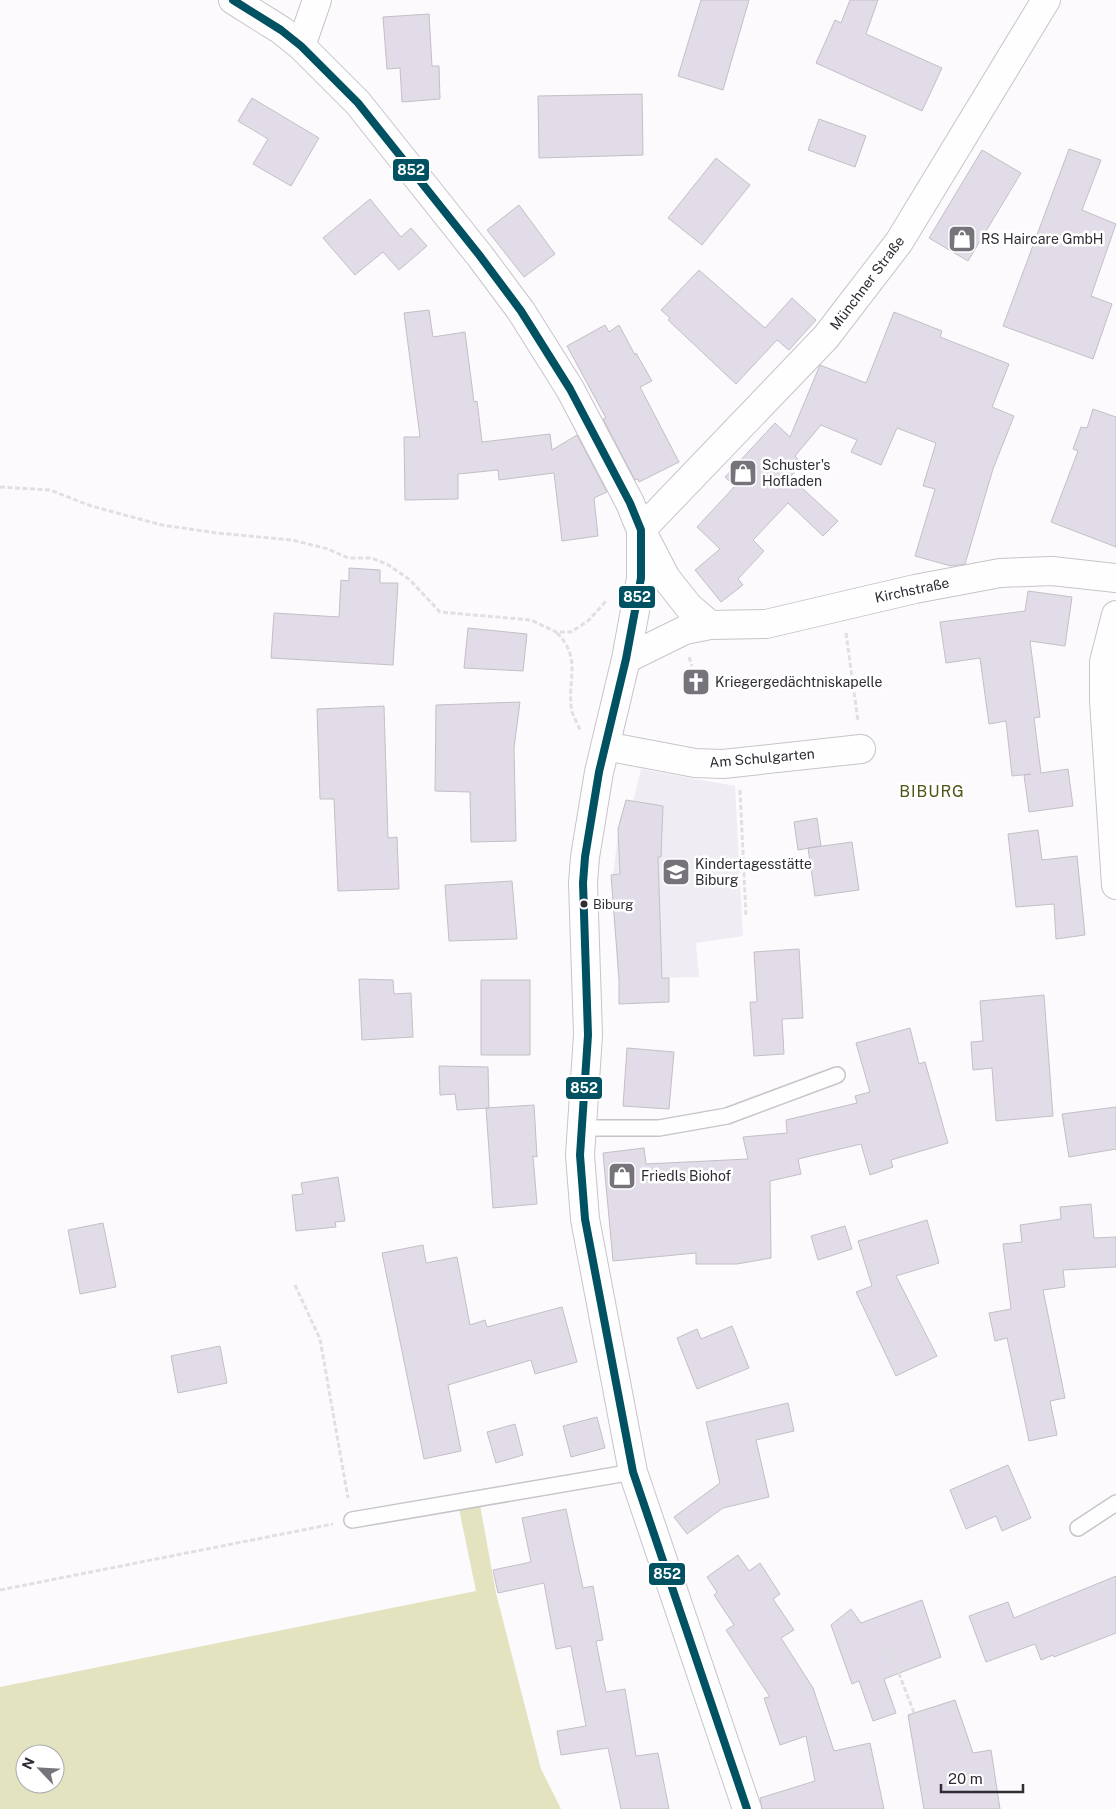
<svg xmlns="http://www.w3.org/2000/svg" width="1116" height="1809" viewBox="0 0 1116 1809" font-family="'Public Sans',sans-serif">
<rect width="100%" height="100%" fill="#fcfafd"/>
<path fill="#f0ecf4" d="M 641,769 L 735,786 L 743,936 L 696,943 L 699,977 L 618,979 L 612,884 L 620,817 L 629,818 Z"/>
<path fill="#e3e3c0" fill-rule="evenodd" d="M 480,1505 L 496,1593 L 541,1769 L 561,1809 L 0,1809 L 0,1687 L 476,1591 L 459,1509 ZM 25,1754 L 55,1754 L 55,1784 L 25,1784 Z"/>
<path fill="#e2dbe8" stroke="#c3c0c5" d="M 701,0 L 749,0 L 723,90 L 678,76 Z
M 850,0 L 878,0 L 866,34 L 942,68 L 922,111 L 816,63 L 835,20 L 841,23 Z
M 429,14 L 432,66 L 439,66 L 440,99 L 402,102 L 400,68 L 387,69 L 383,17 Z
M 642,94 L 643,155 L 539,158 L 538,96 Z
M 252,98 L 319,138 L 291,186 L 253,164 L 268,139 L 238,121 Z
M 819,119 L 866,136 L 855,167 L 808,150 Z
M 1069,149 L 1101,160 L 1082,210 L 1116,224 L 1091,296 L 1112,304 L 1093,359 L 1003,326 Z
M 982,150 L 1021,173 L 968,261 L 929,238 Z
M 716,158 L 750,185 L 702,245 L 668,218 Z
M 370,199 L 401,237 L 411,228 L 427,246 L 399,270 L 383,252 L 355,275 L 323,238 Z
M 519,205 L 555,254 L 524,277 L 487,230 Z
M 699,270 L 765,328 L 792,298 L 816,320 L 789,350 L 777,340 L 736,384 L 668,320 L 670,318 L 661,310 Z
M 429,310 L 433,337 L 465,332 L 474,402 L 477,401 L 482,442 L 550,434 L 552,450 L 577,435 L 607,492 L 594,498 L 598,536 L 562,541 L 554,473 L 499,480 L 498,470 L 458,474 L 458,499 L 405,500 L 404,437 L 420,437 L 404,313 Z
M 894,312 L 942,331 L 940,337 L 1009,364 L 992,407 L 1014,416 L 993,469 L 965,564 L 951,566 L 915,556 L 935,489 L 923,486 L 936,443 L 897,428 L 881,465 L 851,452 L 857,440 L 821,425 L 795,456 L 802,464 L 790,477 L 838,521 L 823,536 L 788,503 L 753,540 L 764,551 L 738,579 L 743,585 L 721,602 L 695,570 L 720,549 L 697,527 L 735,486 L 725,477 L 775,423 L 790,437 L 820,365 L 866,383 Z
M 605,325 L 609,332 L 619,325 L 635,355 L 636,353 L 652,381 L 640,387 L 679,462 L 639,482 L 638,479 L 635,480 L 603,419 L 606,418 L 567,346 Z
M 1093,409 L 1116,417 L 1116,547 L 1051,522 L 1078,451 L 1073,449 L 1081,427 L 1087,428 Z
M 349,568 L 380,570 L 380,583 L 398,583 L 393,665 L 271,658 L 274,613 L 339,617 L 341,580 L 349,581 Z
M 1028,591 L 1072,597 L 1065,646 L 1030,641 L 1040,717 L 1034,718 L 1041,773 L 1068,769 L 1073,806 L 1029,812 L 1024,775 L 1031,774 L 1012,776 L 1006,721 L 989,724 L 980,658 L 946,663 L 940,622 L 1025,611 Z
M 468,628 L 527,634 L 523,671 L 464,668 Z
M 520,702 L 514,748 L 516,841 L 471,842 L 470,792 L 435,791 L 436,705 Z
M 384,706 L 388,838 L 397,837 L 399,889 L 338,891 L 334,799 L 320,799 L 317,709 Z
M 626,800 L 663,806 L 661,857 L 658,857 L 662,978 L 669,978 L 669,1002 L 619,1004 L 619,979 L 611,875 L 620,874 L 618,829 Z
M 817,818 L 821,846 L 798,850 L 794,822 Z
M 1038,830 L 1042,860 L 1077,856 L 1085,935 L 1056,939 L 1054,904 L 1016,907 L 1008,834 Z
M 852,842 L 859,890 L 815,896 L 808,848 Z
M 512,881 L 517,939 L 449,941 L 445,885 Z
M 799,949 L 803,1018 L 782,1019 L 784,1054 L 754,1056 L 750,1002 L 757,1002 L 754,952 Z
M 359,979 L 393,980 L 394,994 L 411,993 L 413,1037 L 362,1040 Z
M 481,980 L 530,980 L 530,1055 L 481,1055 Z
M 1044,995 L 1053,1116 L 996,1121 L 992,1068 L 973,1070 L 971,1042 L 983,1041 L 980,1001 Z
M 910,1028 L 919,1064 L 925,1062 L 948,1143 L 891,1160 L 893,1167 L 870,1175 L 861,1144 L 798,1159 L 801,1174 L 770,1181 L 771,1258 L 737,1264 L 696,1264 L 696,1253 L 613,1261 L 603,1153 L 644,1148 L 646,1164 L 748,1159 L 743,1137 L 787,1133 L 786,1120 L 857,1103 L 855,1096 L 870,1092 L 856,1043 Z
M 627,1048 L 674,1052 L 669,1109 L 623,1106 Z
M 439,1066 L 488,1067 L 489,1108 L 457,1110 L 455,1094 L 440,1095 Z
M 534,1105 L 537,1157 L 533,1156 L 537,1204 L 493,1208 L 486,1108 Z
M 1116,1107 L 1116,1149 L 1069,1157 L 1062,1114 Z
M 338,1177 L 345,1221 L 335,1222 L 336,1227 L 296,1231 L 292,1195 L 303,1194 L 301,1183 Z
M 1091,1204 L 1094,1238 L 1116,1237 L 1116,1267 L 1063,1270 L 1065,1287 L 1043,1290 L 1065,1398 L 1050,1401 L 1057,1435 L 1029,1441 L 1007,1338 L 995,1341 L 989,1313 L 1011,1309 L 1003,1244 L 1022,1242 L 1020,1225 L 1061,1219 L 1060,1207 Z
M 927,1220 L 939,1263 L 896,1276 L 937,1356 L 896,1376 L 856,1292 L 872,1286 L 858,1241 Z
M 103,1223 L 116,1287 L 80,1294 L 68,1230 Z
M 845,1226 L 852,1249 L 818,1260 L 811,1236 Z
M 423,1245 L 426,1263 L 457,1257 L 470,1325 L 485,1320 L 487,1327 L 562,1307 L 577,1362 L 535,1374 L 531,1360 L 448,1385 L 461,1451 L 424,1459 L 382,1253 Z
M 732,1326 L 749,1368 L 697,1389 L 677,1338 L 697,1329 L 701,1339 Z
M 220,1346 L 227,1383 L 178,1393 L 171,1356 Z
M 788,1403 L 794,1431 L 756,1440 L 769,1497 L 723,1508 L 687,1534 L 674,1517 L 720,1483 L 706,1422 Z
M 597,1417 L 605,1448 L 571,1457 L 563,1426 Z
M 515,1424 L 523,1455 L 496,1463 L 487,1432 Z
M 1008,1465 L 1031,1518 L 1002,1531 L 996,1516 L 966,1529 L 950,1490 Z
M 566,1509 L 583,1588 L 593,1586 L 603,1640 L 596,1641 L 606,1692 L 625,1689 L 636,1756 L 658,1753 L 669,1809 L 621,1809 L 608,1748 L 561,1755 L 557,1731 L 586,1726 L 571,1646 L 556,1649 L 544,1583 L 498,1593 L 493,1570 L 531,1562 L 522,1518 Z
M 738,1555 L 749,1571 L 760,1563 L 780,1594 L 773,1599 L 794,1630 L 781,1638 L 813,1688 L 834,1751 L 870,1743 L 884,1809 L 762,1809 L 760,1798 L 815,1781 L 806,1736 L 780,1745 L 764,1698 L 770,1697 L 726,1630 L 734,1625 L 714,1595 L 717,1592 L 707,1577 Z
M 1116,1576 L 1116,1633 L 1054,1657 L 1053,1655 L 1041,1660 L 1035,1644 L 986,1662 L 969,1616 L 1008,1602 L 1014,1618 Z
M 922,1600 L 941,1657 L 884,1679 L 896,1713 L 873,1721 L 859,1681 L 852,1684 L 831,1625 L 851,1609 L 861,1623 Z
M 955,1700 L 973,1753 L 991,1750 L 1000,1809 L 924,1809 L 908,1715 Z"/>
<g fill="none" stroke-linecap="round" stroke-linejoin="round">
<defs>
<path id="service" d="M 581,1128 L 659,1128 L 727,1116 L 837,1075
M 352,1520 L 633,1472
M 1078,1528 L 1116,1503"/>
<path id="minor" d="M 233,0 L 281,30 L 301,46 L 358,103 L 480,256 L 521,311 L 570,389 L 630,503 L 641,530 L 666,578 L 689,607 L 710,625 L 766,624 L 915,589 L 1000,573 L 1052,571 L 1116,578
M 301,46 L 317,0
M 641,530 L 641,578 L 626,659 L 599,772 L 585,857 L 583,883 L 588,1035 L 580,1155 L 585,1219 L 633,1472 L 747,1809
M 641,530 L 826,337 L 899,242 L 1046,0
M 1116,615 L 1104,662 L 1104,700 L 1116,885
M 626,659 L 685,630 L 710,625
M 605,746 L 695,763 L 723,764 L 861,749"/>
</defs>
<use href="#service" stroke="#c7c4ca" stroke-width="18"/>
<use href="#minor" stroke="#c7c4ca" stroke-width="30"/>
<path stroke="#e1e0e1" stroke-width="3" stroke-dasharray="5 2.5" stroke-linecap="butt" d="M 0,487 L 50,490 L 91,506 L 162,525 L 217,533 L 292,540 L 328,549 L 348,558 L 371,558 L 387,564 L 410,580 L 440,612 L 531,620 L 556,632 L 571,632 L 588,621 L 607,600
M 557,633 C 583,659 566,681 572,712 C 574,718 578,724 580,730
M 846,633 L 858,721
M 689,657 L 692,666
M 740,790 L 746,916
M 295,1285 L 320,1339 L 348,1498
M 0,1590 L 333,1524
M 888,1645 L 918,1723"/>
<use href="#service" stroke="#fffeff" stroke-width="15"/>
<use href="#minor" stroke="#fffeff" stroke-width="28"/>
<defs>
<path id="bus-1" d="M 233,0 L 281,30 L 301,46 L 358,103 L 480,256 L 521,311 L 570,389 L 630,503 L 641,530 L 641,578 L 626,659 L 599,772 L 585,857 L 583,883 L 588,1035 L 580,1155 L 585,1219 L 633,1472 L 747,1809"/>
</defs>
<use href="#bus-1" stroke="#fff" stroke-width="11"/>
<use href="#bus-1" stroke="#005262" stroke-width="8"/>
</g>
<defs>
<symbol id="shop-square" viewBox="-11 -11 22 22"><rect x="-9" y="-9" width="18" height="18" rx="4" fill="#77737a" stroke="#fff"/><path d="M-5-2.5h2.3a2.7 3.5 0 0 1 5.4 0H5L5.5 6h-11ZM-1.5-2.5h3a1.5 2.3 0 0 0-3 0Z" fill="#fff"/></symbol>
<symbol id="church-square" viewBox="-11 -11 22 22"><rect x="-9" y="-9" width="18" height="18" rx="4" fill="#77737a" stroke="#fff"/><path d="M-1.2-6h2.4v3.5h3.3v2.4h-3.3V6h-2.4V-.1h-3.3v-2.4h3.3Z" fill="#fff"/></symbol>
<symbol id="school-square" viewBox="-11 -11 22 22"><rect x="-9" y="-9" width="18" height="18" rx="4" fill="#77737a" stroke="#fff"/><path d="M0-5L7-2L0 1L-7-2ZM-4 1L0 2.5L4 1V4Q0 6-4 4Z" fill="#fff"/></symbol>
</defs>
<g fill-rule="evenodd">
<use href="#shop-square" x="946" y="223" width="32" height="32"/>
<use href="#shop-square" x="727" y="457" width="32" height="32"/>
<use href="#church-square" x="680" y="666" width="32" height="32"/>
<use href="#school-square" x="660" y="856" width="32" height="32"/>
<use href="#shop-square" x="606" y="1160" width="32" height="32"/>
</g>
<circle fill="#302b34" stroke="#fff" stroke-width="2" cx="584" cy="904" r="4.5"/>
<g text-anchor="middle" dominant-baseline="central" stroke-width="5" stroke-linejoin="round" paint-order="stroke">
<g font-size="13" fill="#302b34" stroke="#fff" text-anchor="start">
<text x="593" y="904">Biburg</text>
</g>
<g font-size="14" fill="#302b34" stroke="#fff" text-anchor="start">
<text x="981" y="239">RS Haircare GmbH</text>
<text x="762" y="465">Schuster's<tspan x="762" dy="16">Hofladen</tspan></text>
<text x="715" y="682">Kriegergedächtniskapelle</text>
<text x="695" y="864">Kindertagesstätte<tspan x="695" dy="16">Biburg</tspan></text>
<text x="641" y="1176">Friedls Biohof</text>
</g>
<g font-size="14" fill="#302b34" stroke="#fff">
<text transform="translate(867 283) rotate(-53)">Münchner Straße</text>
<text transform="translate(912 590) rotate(-12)">Kirchstraße</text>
<text transform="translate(762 758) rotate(-5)">Am Schulgarten</text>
</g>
<g font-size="16" letter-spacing="1" fill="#525317" stroke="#fff">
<text x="932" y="791">BIBURG</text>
</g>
</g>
<g stroke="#fff" stroke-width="2">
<rect x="392" y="158" width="38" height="24" rx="5" fill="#005262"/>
<rect x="618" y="585" width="38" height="24" rx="5" fill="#005262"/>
<rect x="565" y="1076" width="38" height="24" rx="5" fill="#005262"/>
<rect x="648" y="1562" width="38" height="24" rx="5" fill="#005262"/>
</g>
<g font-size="14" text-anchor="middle" font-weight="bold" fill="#fff">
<text x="411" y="175">852</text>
<text x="637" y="602">852</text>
<text x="584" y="1093">852</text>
<text x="667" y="1579">852</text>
</g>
<g transform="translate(40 1769) rotate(295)"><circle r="24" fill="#ffffff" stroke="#acaaae"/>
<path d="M0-4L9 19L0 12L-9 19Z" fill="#77737a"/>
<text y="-8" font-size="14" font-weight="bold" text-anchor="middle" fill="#302b34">N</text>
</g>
<path d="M941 1784v8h82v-8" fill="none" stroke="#302b34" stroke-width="2.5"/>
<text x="948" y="1784" font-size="15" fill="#302b34" stroke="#ffffff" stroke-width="4" paint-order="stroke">20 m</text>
</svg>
